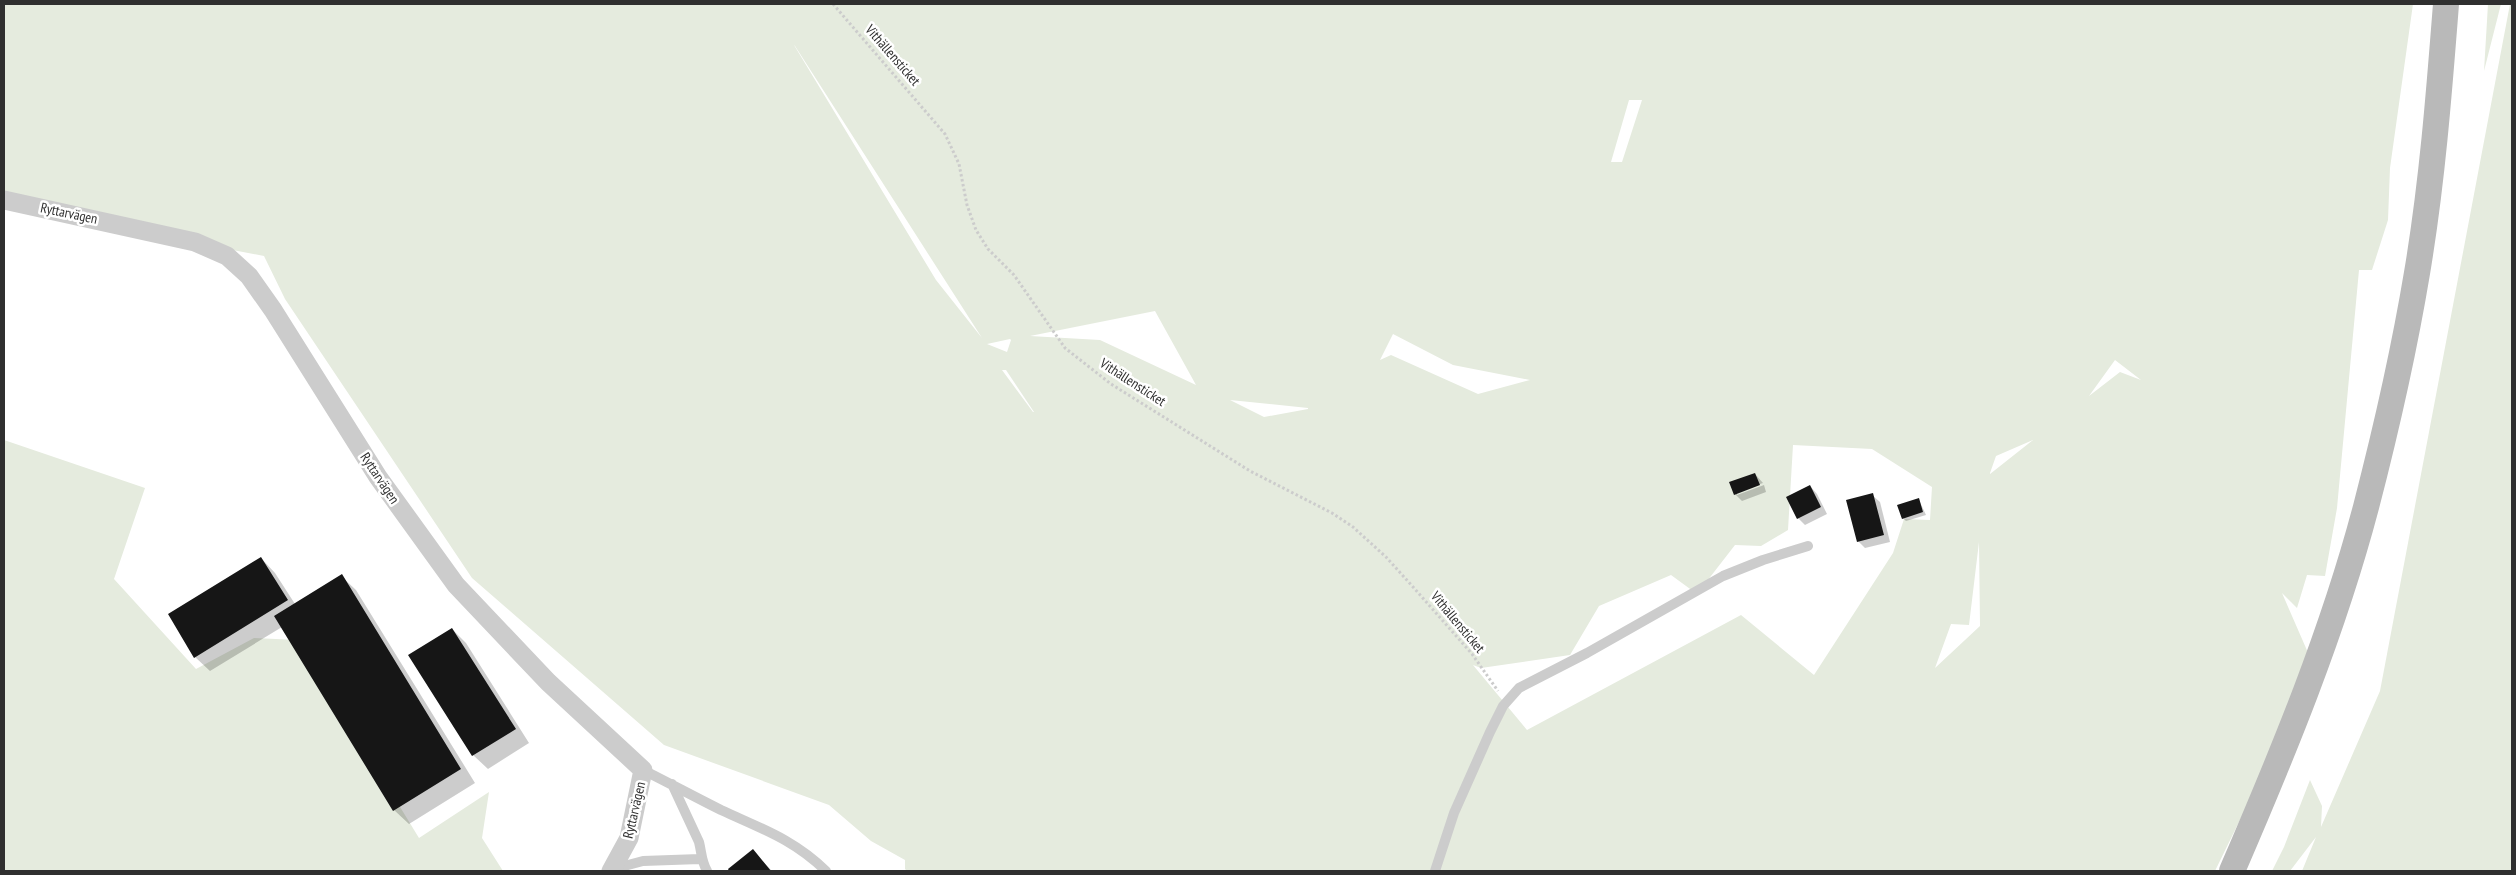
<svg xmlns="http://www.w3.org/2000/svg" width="2516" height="875" viewBox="0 0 2516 875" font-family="'PT Sans Narrow',sans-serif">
<rect width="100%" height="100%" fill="#fff"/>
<path fill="#e5ebde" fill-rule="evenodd" d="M 4,4 L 2413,4 L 2390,168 L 2388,220 L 2372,270 L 2359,270 L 2337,508 L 2325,576 L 2307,575 L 2297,608 L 2282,593 L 2309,655 L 2276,746 L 2215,871 L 907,871 L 905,869 L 905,860 L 871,841 L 829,805 L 664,745 L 472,578 L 285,299 L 264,256 L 4,206 ZM 794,45 L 795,46 L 982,338 L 936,280 ZM 1629,100 L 1642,100 L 1622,162 L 1611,162 ZM 1155,311 L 1196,385 L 1100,340 L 1030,336 ZM 1393,334 L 1453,365 L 1530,380 L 1478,394 L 1391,355 L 1380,360 ZM 1011,340 L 1007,352 L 987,344 L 1010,339 ZM 2115,360 L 2141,380 L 2120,372 L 2089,396 ZM 1002,370 L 1006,370 L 1034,412 L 1033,412 ZM 1230,400 L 1308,408 L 1308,409 L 1264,417 ZM 2033,440 L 1990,474 L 1990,473 L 1996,456 ZM 1793,445 L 1872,449 L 1932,487 L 1930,520 L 1904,519 L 1893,553 L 1814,675 L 1741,615 L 1527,730 L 1473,665 L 1481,668 L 1570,655 L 1599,606 L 1671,575 L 1697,594 L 1735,545 L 1761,546 L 1788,530 ZM 1979,542 L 1980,626 L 1935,668 L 1951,624 L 1969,625 Z
M 2488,4 L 2501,4 L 2484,71 Z
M 2510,4 L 2512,4 L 2512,871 L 2302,871 L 2316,837 L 2290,871 L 2272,871 L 2284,847 L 2310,780 L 2322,806 L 2321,827 L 2380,691 Z
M 4,440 L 145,488 L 114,579 L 196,669 L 254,638 L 298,640 L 419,838 L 489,792 L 482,838 L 503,871 L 4,871 Z"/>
<path fill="#0003" d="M 1755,474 L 1763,483 L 1737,492 L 1737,495 L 1764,485 L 1766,492 L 1742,501 L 1735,494 Z
M 1810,486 L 1817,494 L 1827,514 L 1805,525 L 1798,518 Z
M 1872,495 L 1880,502 L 1890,542 L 1865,548 L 1858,541 Z
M 1919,500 L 1926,515 L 1906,521 L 1903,518 Z
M 261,558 L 275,573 L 295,604 L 341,576 L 356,590 L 475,783 L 409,824 L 394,810 L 282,627 L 210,671 L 195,657 Z
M 452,629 L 466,643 L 529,743 L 488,769 L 473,755 Z
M 753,851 L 772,871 L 731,871 L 730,870 Z"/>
<path fill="#161616" d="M 1755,473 L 1760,485 L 1734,495 L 1729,482 Z
M 1810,485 L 1821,507 L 1797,519 L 1786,497 Z
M 1873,493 L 1884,535 L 1857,542 L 1846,500 Z
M 1919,498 L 1923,512 L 1902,519 L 1897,505 Z
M 261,557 L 288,600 L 194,658 L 168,614 Z
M 342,574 L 461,769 L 393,811 L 274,616 Z
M 452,628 L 516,729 L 472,756 L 408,655 Z
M 753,849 L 771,871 L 729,871 L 728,869 Z"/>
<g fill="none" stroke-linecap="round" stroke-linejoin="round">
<path stroke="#ccc" stroke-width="3" stroke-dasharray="2.5 2.5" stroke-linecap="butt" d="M 833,4 L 945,134 L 959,164 L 967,205 L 976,230 L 988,249 L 1014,275 L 1065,348 L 1111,384 L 1250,471 L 1332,513 L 1353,527 L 1386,557 L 1414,588 L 1472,654 L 1498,691"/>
<path stroke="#ccc" stroke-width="10" d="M 643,770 C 669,783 695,797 721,810 C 762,829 793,839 826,871
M 672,784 L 699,842 C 702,854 701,860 707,871
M 613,869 L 643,861 L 700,859
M 1435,871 L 1454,813 L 1490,732 L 1503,706 L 1519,688 L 1587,653 L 1723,576 L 1763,560 L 1808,546"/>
<path stroke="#ccc" stroke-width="19" d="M 4,200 L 195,242 L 227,256 L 249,276 L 273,310 L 378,477 L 456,585 L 548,682 L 643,770 L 629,838 L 611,871"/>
<path stroke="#b9b9b9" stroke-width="26" d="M 2232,871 C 2283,753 2333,632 2366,507 C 2386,430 2404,351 2417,273 C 2432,184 2439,94 2446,4"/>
</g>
<g text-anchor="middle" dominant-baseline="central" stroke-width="5" stroke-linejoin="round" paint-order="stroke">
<g font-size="14" fill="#2f2f2f" stroke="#fff">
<text transform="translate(893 55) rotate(49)">Vithällensticket</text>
<text transform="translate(69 213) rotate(12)">Ryttarvägen</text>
<text transform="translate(1133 382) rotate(33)">Vithällensticket</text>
<text transform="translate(380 478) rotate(56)">Ryttarvägen</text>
<text transform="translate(1458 622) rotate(50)">Vithällensticket</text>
<text transform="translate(634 810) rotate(-77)">Ryttarvägen</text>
</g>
</g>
<rect width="2516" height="875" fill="none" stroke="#2f2f2f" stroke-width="10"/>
</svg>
